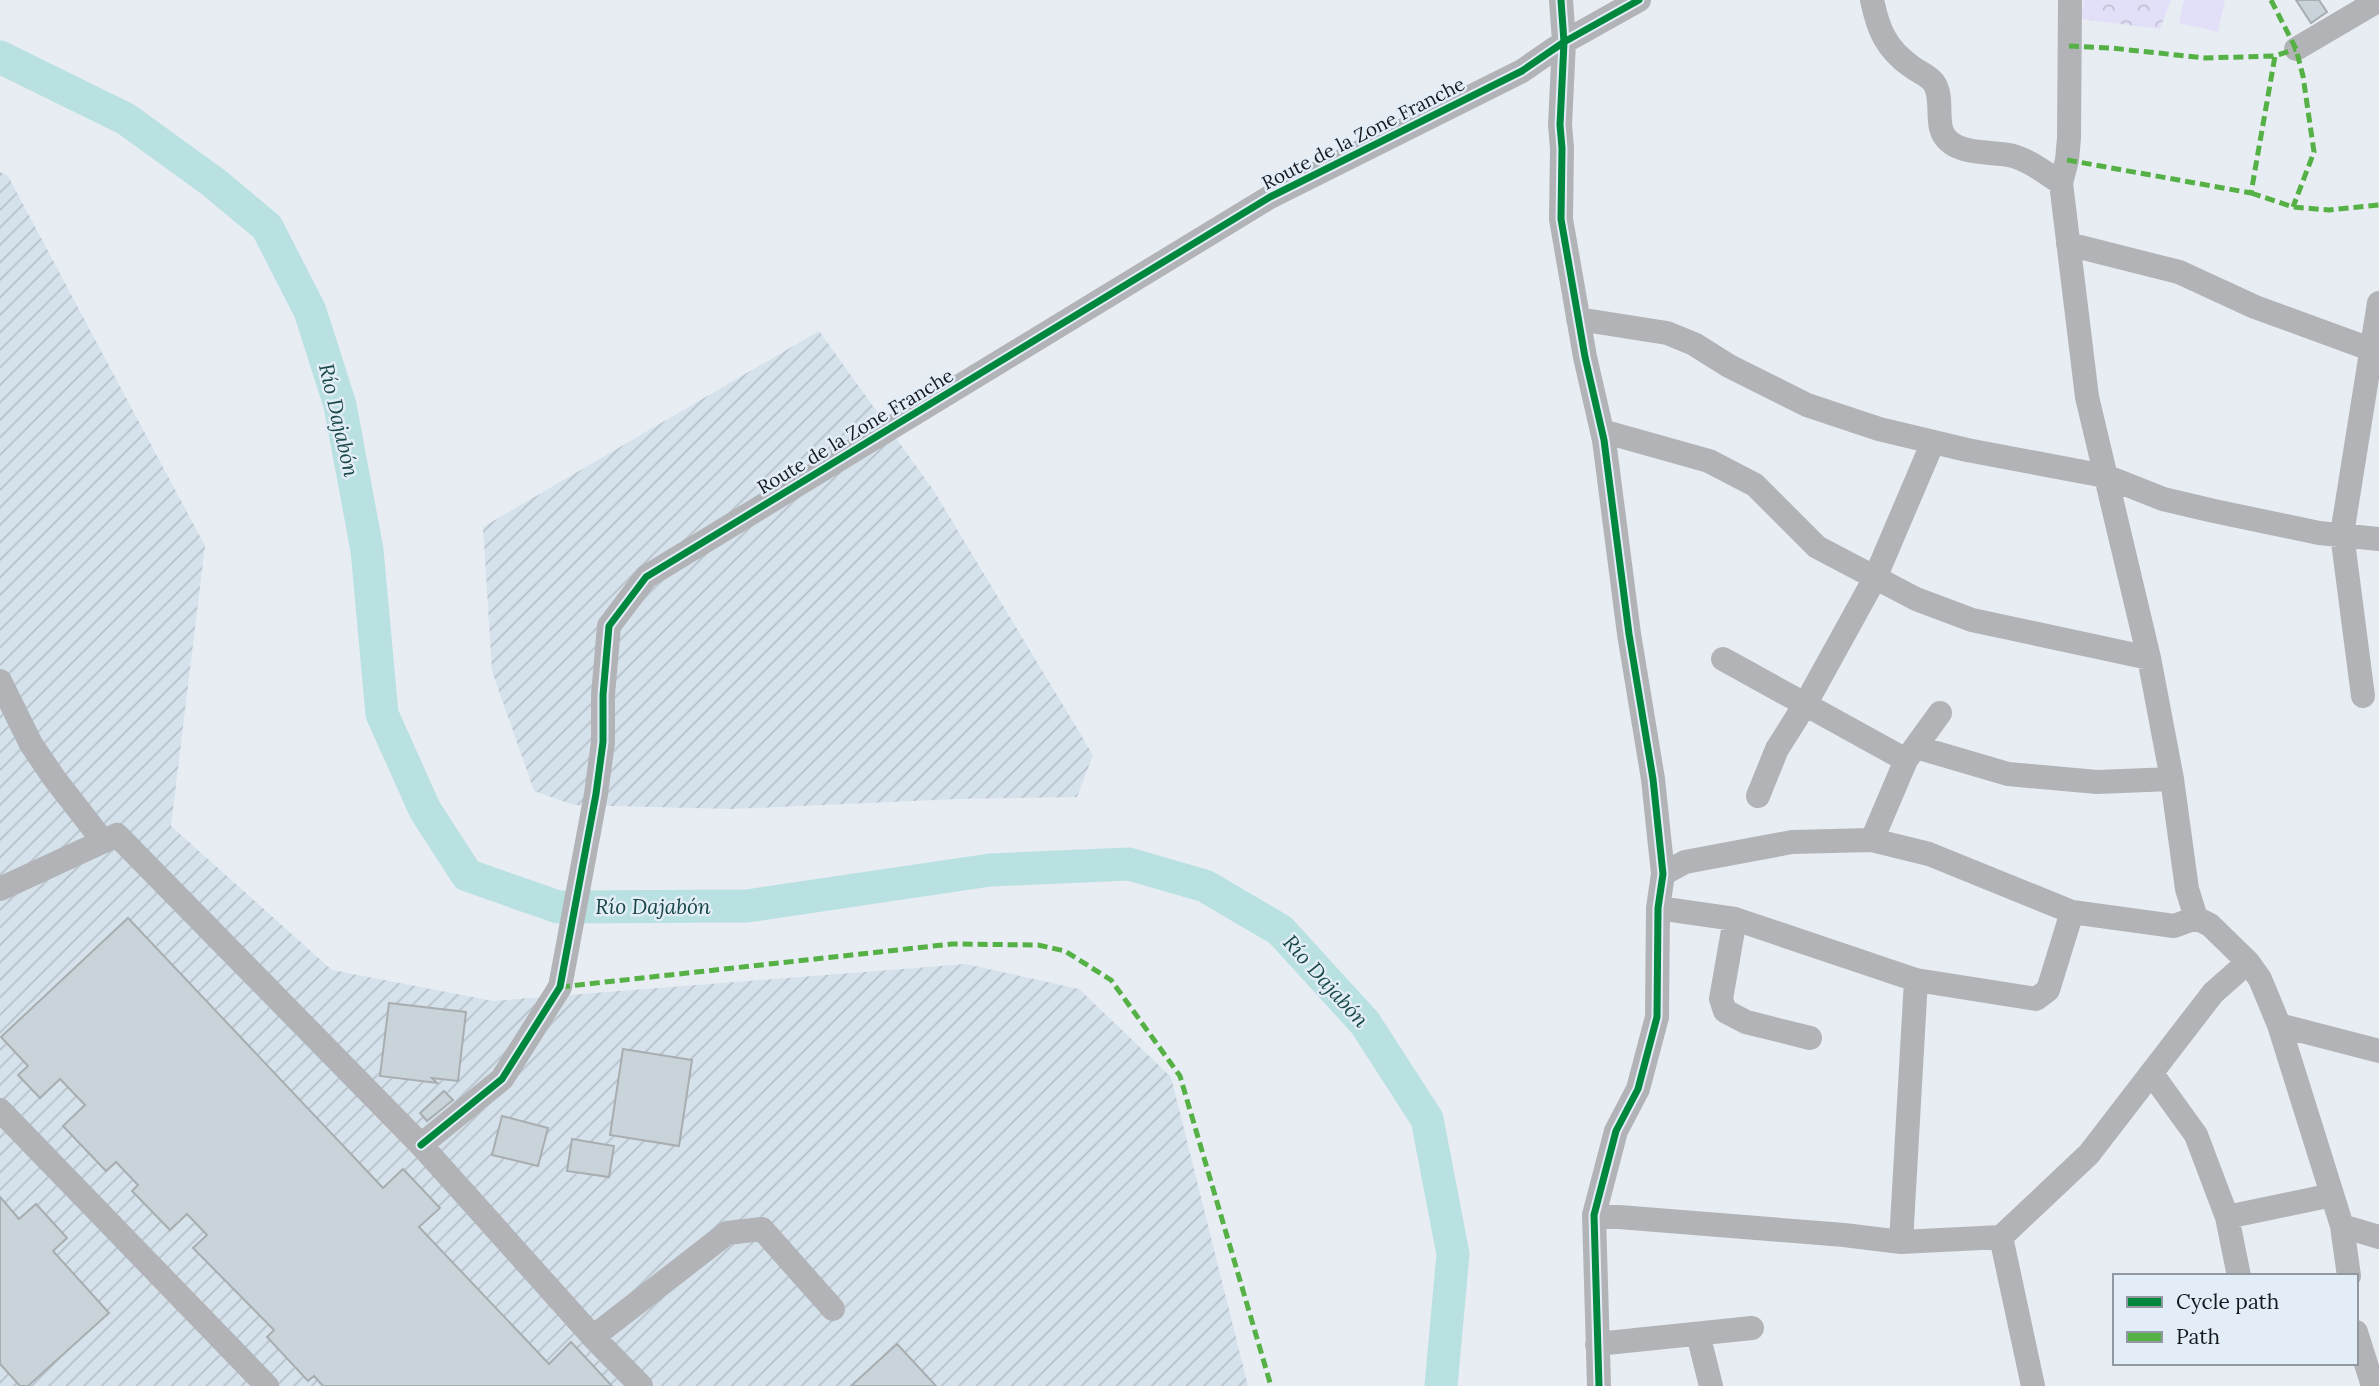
<svg xmlns="http://www.w3.org/2000/svg" width="2379" height="1386" viewBox="0 0 2379 1386" font-family="Lora,serif">
<defs>
<pattern id="industrial-furrows" width="10" height="10" patternUnits="userSpaceOnUse" patternTransform="scale(1.75)"><rect width="10" height="10" fill="#d5e2ec"/><path d="M-1 1l2-2M0 10L10 0M9 11l2-2" fill="none" stroke="#b6c1ca"/></pattern>
<pattern id="park-crowns" width="20" height="18" patternUnits="userSpaceOnUse" patternTransform="scale(1.75)"><rect width="20" height="18" fill="#e2e0f8"/><path d="M2 6a3 3 0 1 1 6 0M12 15a3 3 0 1 1 6 0" fill="none" stroke="#c1c0d4"/></pattern>
</defs>
<rect width="100%" height="100%" fill="#e7edf3"/>
<path fill="url(#industrial-furrows)" d="M 0,172 L 8,176 L 205,546 L 171,826 L 332,970 L 493,1001 L 966,964 L 1079,989 L 1171,1077 L 1248,1386 L 0,1386 Z
M 819,331 L 934,491 L 1093,755 L 1077,797 L 957,799 L 732,809 L 574,805 L 534,791 L 492,671 L 483,527 Z"/>
<path fill="url(#park-crowns)" d="M 2084,0 L 2171,0 L 2160,29 L 2081,19 Z"/>
<path fill="#e2e0f8" d="M 2184,0 L 2225,0 L 2218,32 L 2179,23 Z"/>
<g fill="none" stroke-linecap="round" stroke-linejoin="round">
<path stroke="#bae1e2" stroke-width="33" d="M 0,57 L 126,119 L 213,182 L 267,227 L 310,311 L 340,405 L 367,550 L 382,714 L 425,810 L 467,875 L 558,907 L 747,906 L 990,870 L 1129,864 L 1205,886 L 1280,930 L 1365,1023 L 1427,1119 L 1453,1254 L 1441,1386"/>
</g>
<path fill="#c8d4da" stroke="#a8adb0" stroke-width="2" d="M 2296,0 L 2319,0 L 2327,12 L 2311,23 Z
M 128,918 L 383,1188 L 403,1169 L 440,1208 L 419,1227 L 549,1364 L 571,1342 L 612,1386 L 323,1386 L 314,1376 L 308,1381 L 267,1337 L 274,1330 L 193,1248 L 207,1235 L 187,1214 L 170,1230 L 132,1191 L 138,1185 L 116,1162 L 106,1171 L 63,1126 L 85,1105 L 60,1079 L 40,1098 L 18,1075 L 28,1066 L 1,1037 Z
M 389,1003 L 466,1012 L 458,1081 L 432,1078 L 437,1083 L 380,1076 Z
M 623,1049 L 692,1060 L 679,1146 L 610,1135 Z
M 444,1091 L 453,1100 L 427,1121 L 420,1113 Z
M 502,1116 L 548,1128 L 538,1166 L 492,1155 Z
M 572,1139 L 614,1146 L 609,1177 L 567,1171 Z
M 0,1197 L 19,1219 L 36,1204 L 67,1238 L 53,1251 L 109,1313 L 28,1386 L 20,1386 L 0,1364 Z
M 897,1344 L 936,1386 L 851,1386 Z"/>
<g fill="none" stroke-linecap="round" stroke-linejoin="round">
<path stroke="#b2b3b6" stroke-width="24" d="M 1561,0 L 1564,42 L 1560,125 L 1562,148 L 1561,219 L 1585,357 L 1604,440 L 1629,634 L 1653,779 L 1663,874 L 1658,908 L 1657,1017 L 1638,1089 L 1616,1131 L 1594,1215 L 1599,1386
M 1872,0 C 1878,29 1886,49 1912,67 C 1920,73 1928,75 1934,83 C 1946,101 1931,129 1951,143 C 1966,154 1992,152 2009,155 C 2028,159 2045,173 2061,183
M 2070,0 L 2069,138 L 2067,160 L 2061,183 L 2087,397 L 2149,658 L 2172,779 L 2187,889 L 2196,918 L 2210,925 L 2248,962 L 2260,979 L 2279,1025 L 2342,1226 L 2349,1276
M 2296,49 L 2379,0
M 2068,244 L 2179,272 L 2255,307 L 2370,349
M 1578,319 L 1667,333 L 1694,344 L 1729,366 L 1807,405 L 1879,429 L 1967,450 L 2105,476 L 2163,499 L 2214,511 L 2319,533 L 2379,539
M 1602,431 L 1709,461 L 1755,485 L 1817,547 L 1916,599 L 1972,620 L 2149,658
M 1723,659 L 1906,760
M 0,681 L 31,744 L 54,778 L 103,841
M 2363,696 L 2342,534 L 2379,303
M 1916,747 L 2008,774 L 2097,782 L 2172,779
M 1758,796 L 1777,749 L 1806,703 L 1875,578 L 1933,442
M 1872,840 L 1906,760 L 1940,713
M 1663,874 L 1685,862 L 1792,842 L 1872,840 L 1929,854 L 2072,912 L 2174,926 L 2196,918
M 0,889 L 117,835 L 421,1145 L 593,1337 L 641,1386
M 1658,908 L 1735,919 L 1916,980 L 2036,999 L 2048,990 L 2072,912
M 1735,919 L 1721,999 L 1725,1011 L 1746,1022 L 1810,1038
M 2279,1025 L 2379,1051
M 2152,1074 L 2196,1135 L 2227,1217 L 2239,1276
M 0,1110 L 267,1386
M 421,1145 L 502,1079 L 560,987 L 596,794 L 603,742 L 603,695 L 609,626 L 646,577 L 1270,197 L 1522,71 L 1564,42 L 1639,0
M 1594,1215 L 1844,1235 L 1901,1242 L 2001,1237
M 2227,1217 L 2332,1195
M 2342,1226 L 2379,1237
M 1901,1242 L 1916,980
M 2356,1332 L 2373,1386
M 1698,1334 L 1711,1386
M 593,1337 L 727,1233 L 762,1229 L 833,1309
M 1597,1344 L 1752,1328
M 2033,1386 L 2001,1237 L 2089,1154 L 2213,993 L 2248,962"/>
<path stroke="#55b145" stroke-width="5" stroke-dasharray="10 5" stroke-linecap="butt" d="M 2271,0 L 2296,49 L 2303,76 L 2314,152 L 2293,207
M 2069,46 L 2111,48 L 2205,58 L 2275,56
M 2067,160 L 2251,193 L 2275,56 L 2296,49
M 2251,193 L 2293,207 L 2329,210 L 2379,205
M 560,987 L 952,944 L 1038,945 L 1065,951 L 1111,980 L 1180,1076 L 1271,1386"/>
<defs>
<path id="cycleway" d="M 1561,0 L 1564,42 L 1560,125 L 1562,148 L 1561,219 L 1585,357 L 1604,440 L 1629,634 L 1653,779 L 1663,874 L 1658,908 L 1657,1017 L 1638,1089 L 1616,1131 L 1594,1215 L 1599,1386
M 421,1145 L 502,1079 L 560,987 L 596,794 L 603,742 L 603,695 L 609,626 L 646,577 L 1270,197 L 1522,71 L 1564,42 L 1639,0"/>
</defs>
<use href="#cycleway" stroke="#e2edf8" stroke-width="11"/>
<use href="#cycleway" stroke="#00873e" stroke-width="7"/>
</g>
<g text-anchor="middle" dominant-baseline="central" stroke-width="5" stroke-linejoin="round" paint-order="stroke">
<g font-size="19" fill="#161a1e" stroke="#e2edf8">
<text transform="translate(1363 133) rotate(-27)">Route de la Zone Franche</text>
<text transform="translate(855 431) rotate(-31)">Route de la Zone Franche</text>
</g>
<g font-size="21" font-style="italic" fill="#194848" stroke="#e2edf8">
<text transform="translate(339 420) rotate(77)">Río Dajabón</text>
<text x="653" y="906">Río Dajabón</text>
<text transform="translate(1326 981) rotate(48)">Río Dajabón</text>
</g>
</g>
<rect x="2113" y="1274" width="245" height="91" fill="#e2edf8" stroke="#9099a1" stroke-width="2"/>
<rect x="2127" y="1297" width="35" height="10" fill="#00873e" stroke="#9099a1" stroke-width="2"/>
<text x="2176" y="1309" font-size="21" fill="#161a1e">Cycle path</text>
<rect x="2127" y="1332" width="35" height="10" fill="#55b145" stroke="#9099a1" stroke-width="2"/>
<text x="2176" y="1344" font-size="21" fill="#161a1e">Path</text>
</svg>
